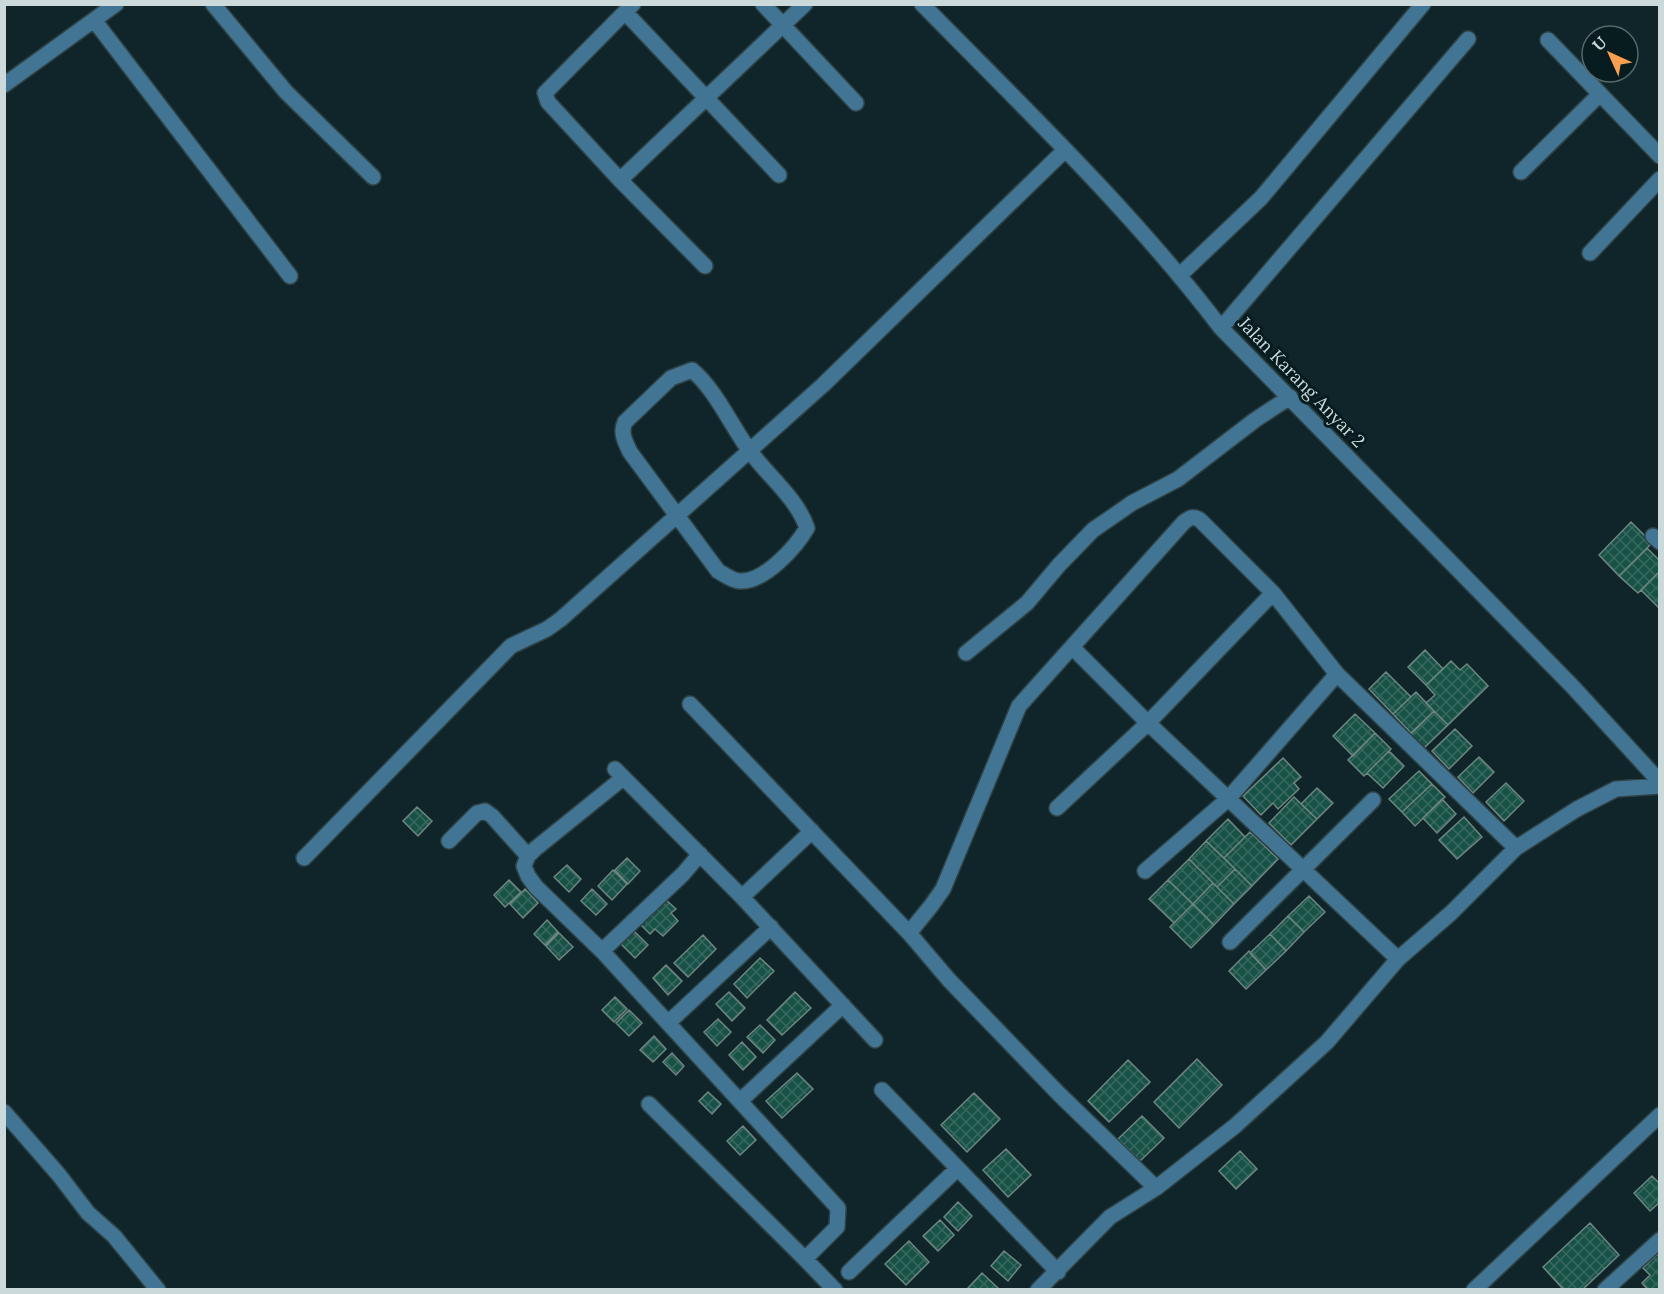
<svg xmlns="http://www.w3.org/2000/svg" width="1664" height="1294" viewBox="0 0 1664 1294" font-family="Lora,serif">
<defs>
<pattern id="building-cross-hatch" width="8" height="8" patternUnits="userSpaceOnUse" patternTransform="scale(1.5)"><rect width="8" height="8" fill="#185146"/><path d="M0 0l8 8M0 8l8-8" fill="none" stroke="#386960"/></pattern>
</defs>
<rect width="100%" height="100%" fill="#102529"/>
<path fill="url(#building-cross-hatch)" stroke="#6e8580" stroke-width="1.5" d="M 1631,522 L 1652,543 L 1619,576 L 1599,555 Z
M 1647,548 L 1660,561 L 1660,571 L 1638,593 L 1619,576 Z
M 1660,571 L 1660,608 L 1659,608 L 1641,590 Z
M 1425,650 L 1443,669 L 1426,685 L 1408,667 Z
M 1451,661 L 1460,670 L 1467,664 L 1488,686 L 1448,725 L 1426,703 L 1435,695 L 1426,685 Z
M 1386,672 L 1411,697 L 1393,714 L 1369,689 Z
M 1416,692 L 1434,711 L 1411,733 L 1393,714 Z
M 1434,711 L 1448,725 L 1422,750 L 1409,736 Z
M 1355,714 L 1375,733 L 1353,756 L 1333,736 Z
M 1455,729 L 1472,746 L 1449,769 L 1432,751 Z
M 1375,733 L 1391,749 L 1364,776 L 1348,760 Z
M 1389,751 L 1404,766 L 1383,788 L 1367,773 Z
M 1479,757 L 1494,772 L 1473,793 L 1458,777 Z
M 1283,758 L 1301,777 L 1294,783 L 1299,789 L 1278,809 L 1273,803 L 1261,815 L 1243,796 Z
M 1419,771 L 1432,784 L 1402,812 L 1389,799 Z
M 1506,783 L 1524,801 L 1504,821 L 1486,802 Z
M 1432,784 L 1445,797 L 1415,826 L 1402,812 Z
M 1317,788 L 1333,803 L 1317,819 L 1301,804 Z
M 1294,797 L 1317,819 L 1291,845 L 1269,823 Z
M 1442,799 L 1456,814 L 1437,833 L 1423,818 Z
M 417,807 L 432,821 L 418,836 L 403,821 Z
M 1464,817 L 1482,837 L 1457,859 L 1439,840 Z
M 1228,819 L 1245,837 L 1224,858 L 1206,841 Z
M 1250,832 L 1278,859 L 1252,886 L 1224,858 Z
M 1206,841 L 1235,869 L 1217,887 L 1189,859 Z
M 627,858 L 640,871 L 628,884 L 615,870 Z
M 1189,859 L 1213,883 L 1193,904 L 1168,880 Z
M 567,865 L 581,879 L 569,892 L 554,877 Z
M 1235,869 L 1252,886 L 1234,904 L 1217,887 Z
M 613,870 L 627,884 L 612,900 L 598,886 Z
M 509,880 L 521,892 L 505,907 L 494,895 Z
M 1168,880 L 1193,904 L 1174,923 L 1149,899 Z
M 1213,883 L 1234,904 L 1214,925 L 1193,904 Z
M 525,889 L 538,903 L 523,918 L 510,904 Z
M 592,889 L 607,904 L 596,915 L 581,901 Z
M 1309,896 L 1325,912 L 1304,932 L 1288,916 Z
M 665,899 L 676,909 L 671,913 L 678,921 L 663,936 L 655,929 L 650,934 L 640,924 Z
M 1193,904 L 1214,925 L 1191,948 L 1170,927 Z
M 1288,916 L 1304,932 L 1286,951 L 1270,934 Z
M 547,920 L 558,932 L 545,945 L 534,934 Z
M 634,931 L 648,945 L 635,958 L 621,944 Z
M 559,933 L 573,947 L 559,960 L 546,946 Z
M 1270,934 L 1286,951 L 1266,970 L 1250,953 Z
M 703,935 L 716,949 L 688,977 L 674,963 Z
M 1249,951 L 1266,970 L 1246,989 L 1229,971 Z
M 760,958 L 774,971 L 747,998 L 734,984 Z
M 666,965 L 682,981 L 668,995 L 653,978 Z
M 729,992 L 745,1008 L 732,1021 L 716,1004 Z
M 795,992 L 811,1008 L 782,1035 L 767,1020 Z
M 615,997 L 627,1009 L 614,1022 L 602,1010 Z
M 629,1010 L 642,1023 L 629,1036 L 616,1023 Z
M 718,1019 L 731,1032 L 717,1046 L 704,1032 Z
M 760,1025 L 775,1040 L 763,1053 L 747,1037 Z
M 654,1036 L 666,1049 L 653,1062 L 640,1050 Z
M 742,1042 L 756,1057 L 743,1070 L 729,1055 Z
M 672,1053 L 684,1066 L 676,1075 L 663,1062 Z
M 1197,1059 L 1222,1085 L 1179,1128 L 1154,1102 Z
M 1128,1060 L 1150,1082 L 1109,1122 L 1088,1101 Z
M 797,1073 L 813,1089 L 782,1118 L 766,1101 Z
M 708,1092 L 721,1104 L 712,1114 L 699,1101 Z
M 974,1093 L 1000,1119 L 967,1152 L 941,1125 Z
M 1142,1116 L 1164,1138 L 1140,1161 L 1118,1139 Z
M 743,1126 L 756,1140 L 740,1155 L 727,1141 Z
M 1006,1149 L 1031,1175 L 1008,1197 L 983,1170 Z
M 1240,1151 L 1257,1169 L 1236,1189 L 1219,1171 Z
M 1652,1176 L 1660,1184 L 1660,1202 L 1650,1211 L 1634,1193 Z
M 958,1202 L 972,1216 L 958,1231 L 944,1217 Z
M 940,1220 L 954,1235 L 938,1251 L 923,1236 Z
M 1590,1223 L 1619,1255 L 1582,1290 L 1564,1290 L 1543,1267 Z
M 909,1241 L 929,1262 L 906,1285 L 885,1264 Z
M 1004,1251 L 1021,1265 L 1008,1281 L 991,1266 Z
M 1657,1254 L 1660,1257 L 1660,1290 L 1648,1290 L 1642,1283 L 1650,1275 L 1643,1268 Z
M 982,1273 L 1000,1290 L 967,1289 Z"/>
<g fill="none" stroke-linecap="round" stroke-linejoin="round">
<defs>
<path id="minor" d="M 213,4 L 286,92 L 373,177
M 633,4 L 545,93 L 548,102 L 620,180 L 805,4
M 763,4 L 856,103
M 922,4 C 1025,109 1132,211 1221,328 L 1573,687 L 1660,782
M 625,12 L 779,175
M 94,20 L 290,276
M 1548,40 L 1660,156
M 4,85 L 116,4
M 1521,172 L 1600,94
M 620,180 L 705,266
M 1590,253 L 1660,179
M 1181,274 L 1261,198 L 1423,4
M 1221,328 L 1468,39
M 692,370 C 715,389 731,425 749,450 C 767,475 797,498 807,528 C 796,547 764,583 739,581 C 731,580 725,575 718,571 L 630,452 C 625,441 620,433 625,422 L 671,378 Z
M 1653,536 L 1660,542
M 1073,648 L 1148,723 L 1398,959
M 966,653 L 1027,603 L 1059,565 L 1093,530 L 1132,503 L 1178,479 L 1255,420 L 1290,397
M 690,704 L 909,933 L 949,980 L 1059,1094 L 1156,1188
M 615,769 L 742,897
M 1057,808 L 1148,723 L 1273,593
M 812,831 L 742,897 L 875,1040
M 449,841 L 477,813 L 485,811 L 492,816 L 528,856
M 700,854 L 683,874 L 602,951 L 668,1023 L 771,927
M 304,858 L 511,646 L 547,629 L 561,619 L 823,385 L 1065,150
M 1145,871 L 1228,799 L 1337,674
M 909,933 L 931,906 L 943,889 L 1019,706 L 1184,522 C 1191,517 1193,516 1200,520 L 1273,593 L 1337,674 L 1516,848
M 1230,942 L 1373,800
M 602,951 L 536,887 L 528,876 L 524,866 L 528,856 L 535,849 L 623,778
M 668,1023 L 838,1208 L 837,1227 L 805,1259 L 835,1290
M 882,1090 L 1058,1272
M 740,1101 L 843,1005
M 649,1104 L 805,1259
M 4,1112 L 59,1175 L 88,1213 L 114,1236 L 158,1290
M 849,1272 L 957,1169
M 1038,1290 L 1110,1217 L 1156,1188 L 1235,1126 L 1327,1042 L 1398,959 L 1451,913 L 1516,848 L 1577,809 L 1616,789 L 1660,786
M 1474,1290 L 1660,1115
M 1605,1290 L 1660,1240"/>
</defs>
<use href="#minor" stroke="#2e4245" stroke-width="18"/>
<use href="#minor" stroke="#427493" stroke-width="15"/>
</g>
<g text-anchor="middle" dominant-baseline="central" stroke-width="6" stroke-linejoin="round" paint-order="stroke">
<g font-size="18" fill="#ccd9db" stroke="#061c1f">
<text transform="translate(1302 382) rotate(46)">Jalan Karang Anyar 2</text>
</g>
</g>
<rect width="1664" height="1294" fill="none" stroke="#ccd9db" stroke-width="12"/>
<g transform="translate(1610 54) rotate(315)"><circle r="28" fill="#061c1f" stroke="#55686a" stroke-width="1.5"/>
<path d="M0-4.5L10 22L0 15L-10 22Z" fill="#fa9f4f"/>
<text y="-9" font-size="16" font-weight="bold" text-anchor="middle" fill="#ccd9db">U</text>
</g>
</svg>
